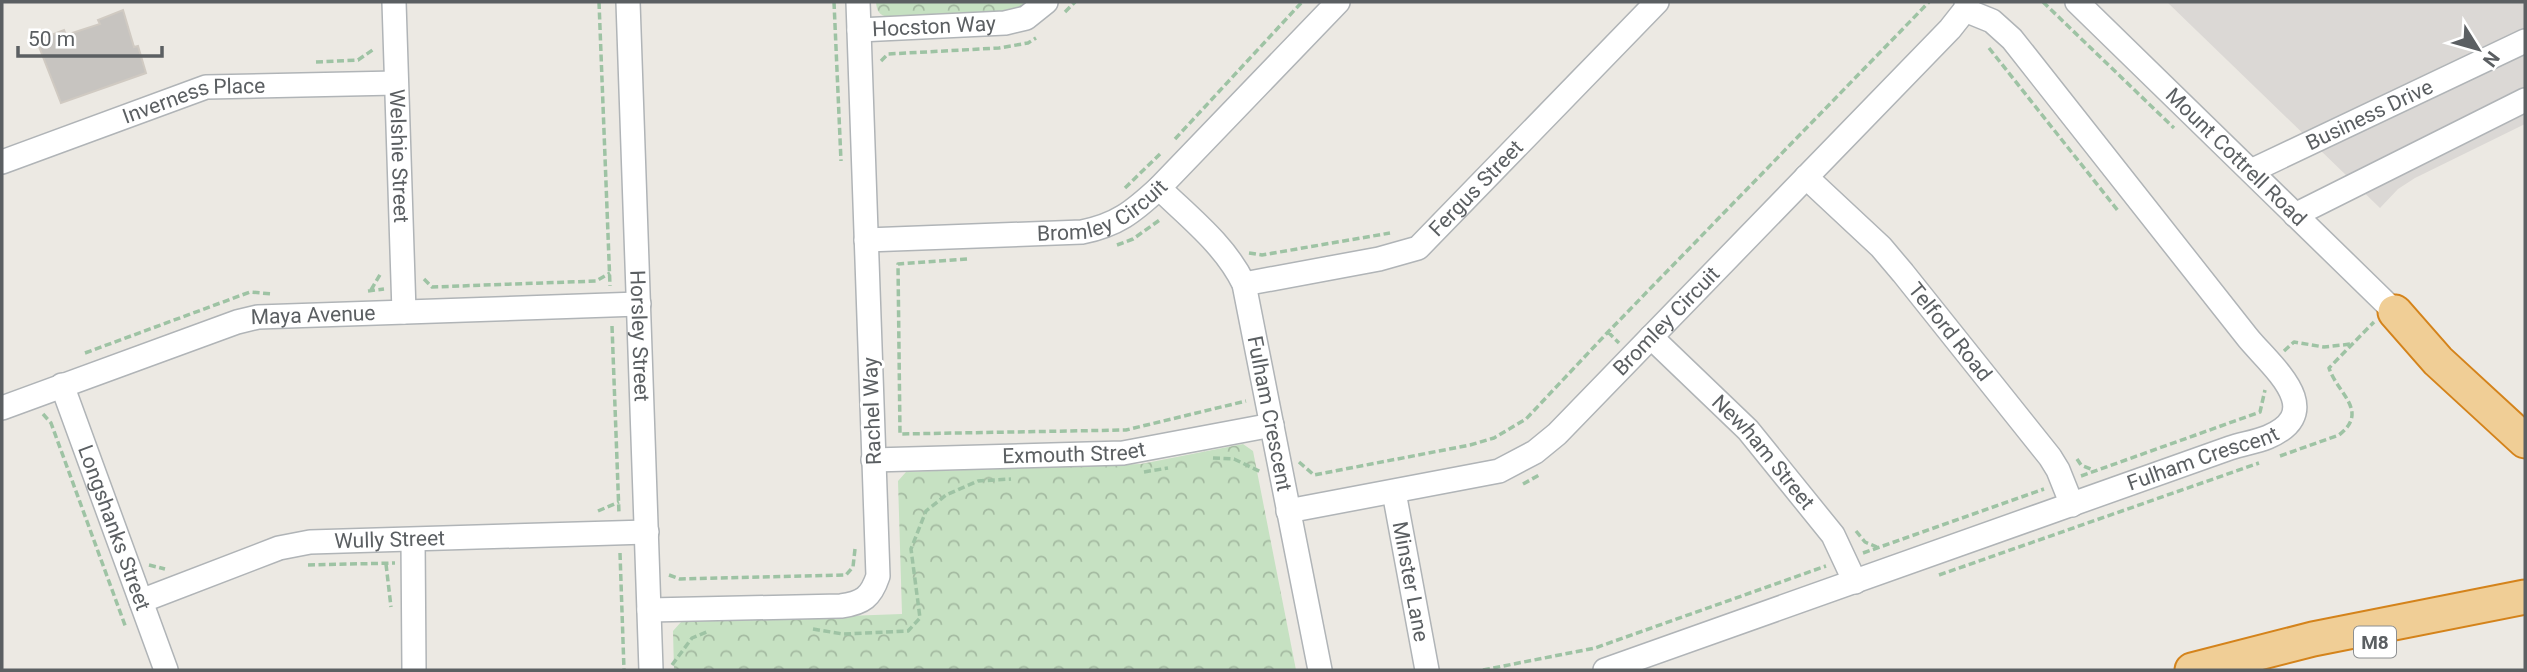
<svg xmlns="http://www.w3.org/2000/svg" width="2527" height="672" viewBox="0 0 2527 672" font-family="Roboto,sans-serif">
<defs>
<pattern id="park-crowns" width="20" height="18" patternUnits="userSpaceOnUse" patternTransform="scale(1.75)"><rect width="20" height="18" fill="#c6e1c2"/><path d="M2 6a3 3 0 1 1 6 0M12 15a3 3 0 1 1 6 0" fill="none" stroke="#a4baa1"/></pattern>
</defs>
<rect width="100%" height="100%" fill="#ece9e3"/>
<path fill="#dbd8d5" d="M 2167,2 L 2525,2 L 2525,124 L 2415,178 L 2398,189 L 2380,208 Z"/>
<path fill="url(#park-crowns)" d="M 876,2 L 1028,2 L 1011,13 L 893,18 C 881,16 877,14 876,2 Z
M 1243,444 L 1253,451 L 1296,670 L 674,670 L 673,631 L 681,622 L 902,614 L 898,481 L 906,472 L 1141,464 Z"/>
<path fill="#c7c4c0" stroke="#d0cac2" stroke-width="2" d="M 123,10 L 134,47 L 138,46 L 146,73 L 61,103 L 38,44 L 48,40 L 46,37 L 64,30 L 66,35 L 100,24 L 98,20 Z"/>
<g fill="none" stroke-linecap="round" stroke-linejoin="round">
<defs>
<g id="minor">
<path id="s1" d="M 394,2 L 404,312"/>
<path id="s2" d="M 628,2 L 651,670"/>
<path id="s3" d="M 2077,2 L 2395,312"/>
<path id="s4" d="M 859,30 L 1005,23 L 1026,18 L 1046,2"/>
<path id="s5" d="M 2,162 L 206,87 L 396,83"/>
<path id="s6" d="M 2251,171 L 2525,41"/>
<path id="s7" d="M 1806,177 L 1881,247 L 1903,273 L 2050,457 L 2058,470 L 2072,505"/>
<path id="s8" d="M 1159,188 C 1190,218 1225,245 1244,284 L 1320,670"/>
<path d="M 2295,215 L 2525,100"/>
<path id="s9" d="M 866,240 L 1082,232 C 1117,225 1133,212 1159,188 L 1338,2"/>
<path id="s10" d="M 1244,284 L 1379,259 L 1418,248 L 1657,2"/>
<path id="s11" d="M 1651,337 L 1748,430 L 1833,535 L 1855,582"/>
<path id="s12" d="M 62,385 L 166,670"/>
<path id="s13" d="M 2,408 L 237,322 L 258,317 L 639,304"/>
<path id="s14" d="M 873,460 L 1123,453 L 1272,425"/>
<path id="s15" d="M 1394,492 L 1427,670"/>
<path id="s16" d="M 1288,511 L 1499,471 L 1535,452 L 1557,434 L 1950,29 L 1965,10 L 1967,2"/>
<path d="M 413,540 L 414,670"/>
<path id="s17" d="M 141,601 L 279,548 L 310,542 L 647,532"/>
<path d="M 649,610 L 841,606 C 863,603 871,597 878,576 L 858,2"/>
<path id="s18" d="M 1605,670 L 2230,448 C 2242,444 2256,442 2268,437 C 2328,411 2272,367 2248,338 L 2012,39 L 1992,21 L 1965,10"/>
</g>
<path id="highway" d="M 2395,312 L 2438,361 L 2525,441
M 2192,670 L 2313,639 L 2525,597"/>
</defs>
<use href="#minor" stroke="#b0b4b7" stroke-width="26"/>
<use href="#highway" stroke="#d4831b" stroke-width="37"/>
<path stroke="#9ec3a4" stroke-width="3.5" stroke-dasharray="7 3.5" stroke-linecap="butt" d="M 599,2 L 610,286
M 834,2 L 841,161
M 2043,2 L 2174,128
M 1065,12 L 1075,2
M 1989,48 L 2119,212
M 881,61 L 888,54 L 999,48 L 1028,43 L 1036,38
M 316,62 L 358,60 L 374,49
M 1175,139 L 1302,2
M 1125,188 L 1160,154
M 1117,245 L 1133,239 L 1161,219
M 1249,253 L 1262,255 L 1390,233
M 967,259 L 898,264 L 900,434 L 1126,430 L 1246,401
M 424,279 L 432,287 L 596,281 L 610,273
M 371,290 L 381,273
M 368,291 L 384,289
M 612,326 L 619,514
M 1608,332 L 1619,343
M 2284,351 L 2294,342 L 2324,347 L 2351,344
M 85,353 L 250,292 L 273,294
M 43,414 L 51,423 L 126,628
M 2280,456 L 2339,435 C 2370,411 2337,393 2329,368 L 2374,322
M 1213,458 L 1234,459 L 1261,472
M 2077,459 L 2081,465 L 2093,470
M 1299,462 L 1314,475 L 1470,445 L 1494,438 L 1526,419 L 1608,332 L 1929,2
M 1144,472 L 1168,468
M 2081,476 L 2260,412 L 2265,390
M 1523,484 L 1541,474
M 598,511 L 619,502
M 1856,531 L 1865,542 L 1877,547
M 620,553 L 624,670
M 1863,553 L 2044,489
M 386,564 L 391,607
M 149,565 L 165,569
M 308,565 L 395,563
M 669,575 L 680,579 L 846,575 L 853,567 L 855,549
M 1939,575 L 2259,463
M 813,629 L 843,634 L 908,631 L 920,618 L 911,549 L 926,511 L 946,495 L 978,481 L 1011,479
M 672,665 L 692,638 L 709,631
M 1483,670 L 1595,648 L 1826,566"/>
<use href="#minor" stroke="#fff" stroke-width="23"/>
<use href="#highway" stroke="#f0ce96" stroke-width="33"/>
</g>
<g text-anchor="middle" dominant-baseline="central" stroke-width="6" stroke-linejoin="round" paint-order="stroke">
<rect fill="#fff" stroke="#8c8f91" stroke-width="2" x="2354" y="626.5" width="42" height="31" rx="5"/>
<g font-size="19" font-weight="bold" fill="#5b5f62">
<text x="2375" y="642">M8</text>
</g>
<g font-size="21" fill="#5b5f62" stroke="#fff">
<text stroke="none"><textPath href="#s4" startOffset="75">Hocston Way</textPath></text>
<text stroke="none"><textPath href="#s5" startOffset="203">Inverness Place</textPath></text>
<text stroke="none"><textPath href="#s6" startOffset="131">Business Drive</textPath></text>
<text stroke="none"><textPath href="#s1" startOffset="154">Welshie Street</textPath></text>
<text stroke="none"><textPath href="#s3" startOffset="222">Mount Cottrell Road</textPath></text>
<text stroke="none"><textPath href="#s10" startOffset="261">Fergus Street</textPath></text>
<text stroke="none"><textPath href="#s9" startOffset="242">Bromley Circuit</textPath></text>
<text stroke="none"><textPath href="#s13" startOffset="327">Maya Avenue</textPath></text>
<text stroke="none"><textPath href="#s16" startOffset="441">Bromley Circuit</textPath></text>
<text stroke="none"><textPath href="#s7" startOffset="212">Telford Road</textPath></text>
<text stroke="none"><textPath href="#s2" startOffset="334">Horsley Street</textPath></text>
<text transform="translate(872 411) rotate(-92)">Rachel Way</text>
<text stroke="none"><textPath href="#s8" startOffset="261">Fulham Crescent</textPath></text>
<text stroke="none"><textPath href="#s14" startOffset="201">Exmouth Street</textPath></text>
<text stroke="none"><textPath href="#s11" startOffset="161">Newham Street</textPath></text>
<text stroke="none"><textPath href="#s18" startOffset="634">Fulham Crescent</textPath></text>
<text stroke="none"><textPath href="#s12" startOffset="152">Longshanks Street</textPath></text>
<text stroke="none"><textPath href="#s17" startOffset="259">Wully Street</textPath></text>
<text stroke="none"><textPath href="#s15" startOffset="91">Minster Lane</textPath></text>
</g>
</g>
<rect width="2527" height="672" fill="none" stroke="#5b5f62" stroke-width="7"/>
<g transform="translate(2478 49) rotate(127)" stroke="#ffffff" stroke-width="5" paint-order="stroke">
<path d="M0-5L12 26L0 18L-12 26Z" fill="#5b5f62"/>
<text y="-10" font-size="19" font-weight="bold" text-anchor="middle" fill="#5b5f62">N</text>
</g>
<path d="M18 46v10h144v-10" fill="none" stroke="#5b5f62" stroke-width="3.5"/>
<text x="28" y="46" font-size="21" fill="#5b5f62" stroke="#ffffff" stroke-width="5" paint-order="stroke">50 m</text>
</svg>
